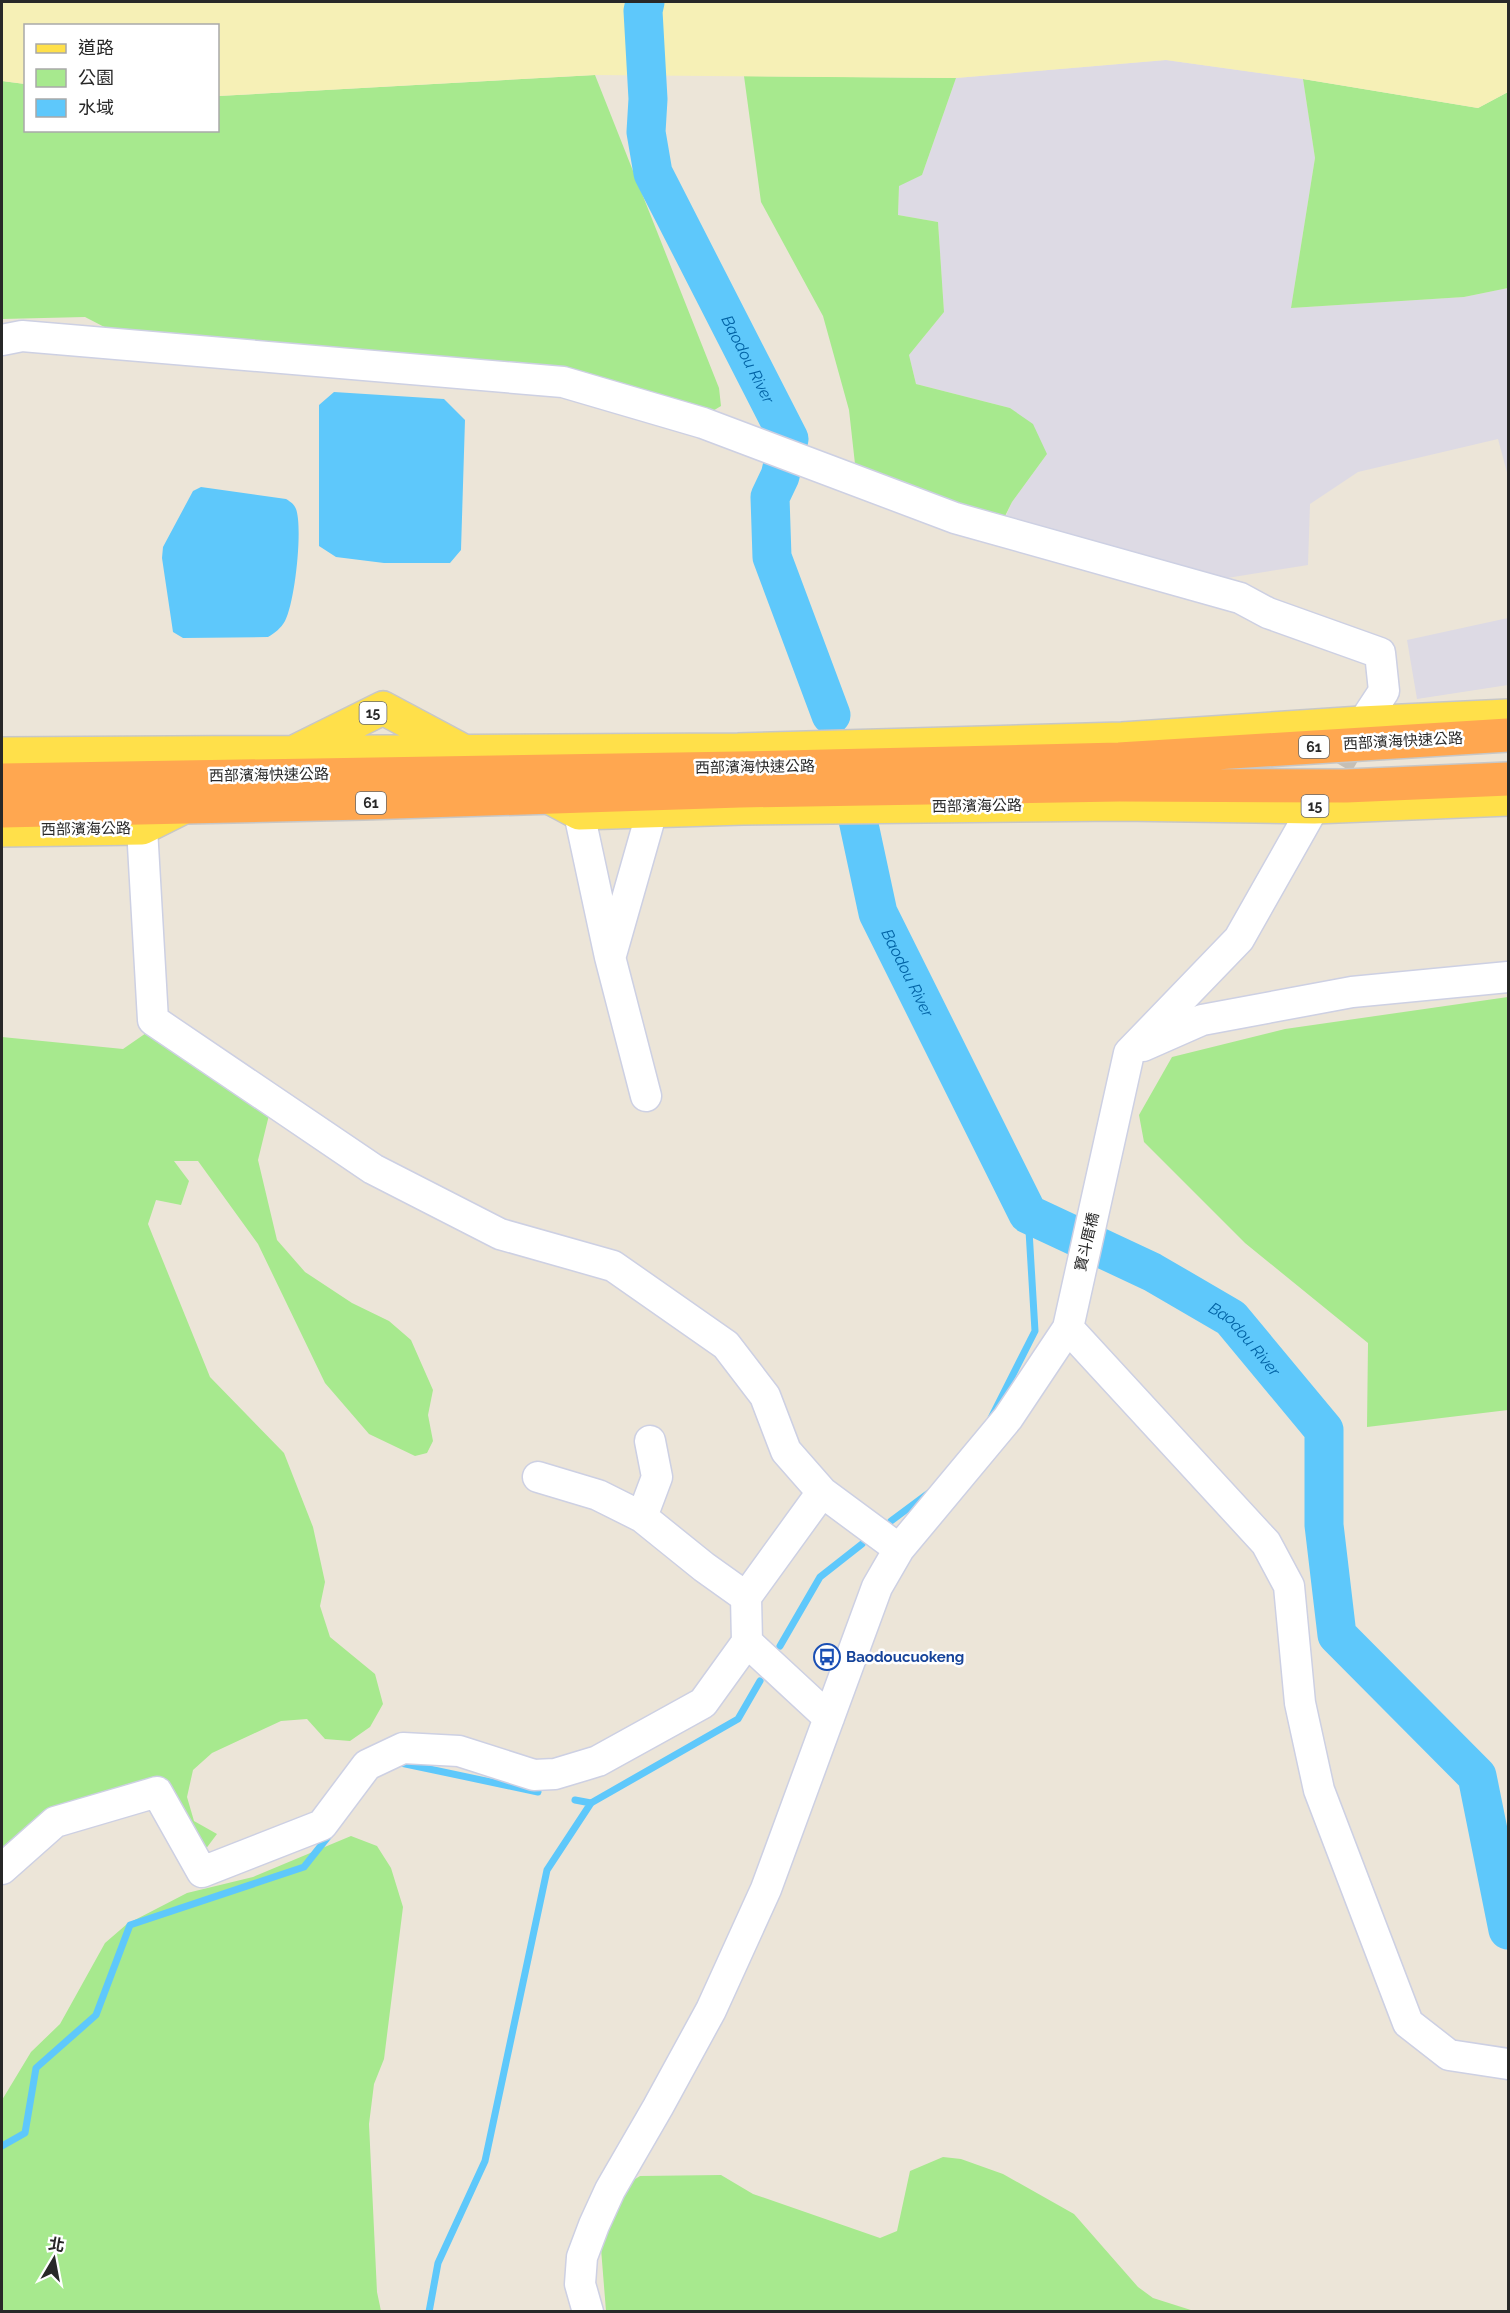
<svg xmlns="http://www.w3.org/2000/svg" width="1510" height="2313" viewBox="0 0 1510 2313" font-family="Raleway,'Noto Sans TC',sans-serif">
<rect width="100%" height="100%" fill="#ece5d8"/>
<path fill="#dddae4" d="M 1166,60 L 1303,79 L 1315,158 L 1291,308 L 1464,297 L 1508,288 L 1508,476 L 1498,439 L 1358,472 L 1310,504 L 1308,565 L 1227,578 L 1005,518 L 1012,502 L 1047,454 L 1010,408 L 916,384 L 909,355 L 944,312 L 938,222 L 898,215 L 899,185 L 922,175 L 956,78 Z
M 1508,618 L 1508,685 L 1417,699 L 1407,640 Z"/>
<path fill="#a7e98e" d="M 595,75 L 719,388 L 721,406 L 711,412 L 116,333 L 85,317 L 2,319 L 2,81 L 25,84 L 26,130 L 218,130 L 218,96 Z
M 744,76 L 956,78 L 922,175 L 899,186 L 898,215 L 938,222 L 944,312 L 909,355 L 916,384 L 1010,408 L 1033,424 L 1047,454 L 1012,502 L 1004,518 L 856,473 L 849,410 L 823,316 L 761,202 Z
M 1303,79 L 1478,108 L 1508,92 L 1508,288 L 1464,297 L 1291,308 L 1315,158 Z
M 1508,997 L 1508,1410 L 1367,1427 L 1368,1343 L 1245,1243 L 1144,1142 L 1139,1115 L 1172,1057 L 1285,1029 Z
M 149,1031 L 215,1081 L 270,1111 L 258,1160 L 277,1240 L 305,1272 L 352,1303 L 389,1321 L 411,1340 L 433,1390 L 428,1415 L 433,1441 L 427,1453 L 415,1456 L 369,1434 L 325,1383 L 258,1244 L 198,1161 L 174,1161 L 189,1181 L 181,1205 L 156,1200 L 148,1224 L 210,1377 L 284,1453 L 313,1527 L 325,1582 L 320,1606 L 330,1637 L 375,1674 L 383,1704 L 370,1727 L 350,1741 L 325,1739 L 307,1719 L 281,1721 L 212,1753 L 193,1770 L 187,1797 L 194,1821 L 217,1834 L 202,1854 L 176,1846 L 158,1826 L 151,1801 L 131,1783 L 55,1808 L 2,1847 L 2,1037 L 123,1049 Z
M 351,1836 L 377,1846 L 391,1868 L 403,1907 L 384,2059 L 374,2084 L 369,2124 L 377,2292 L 381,2311 L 2,2311 L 2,2100 L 31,2052 L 60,2024 L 105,1943 L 127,1924 L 187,1893 L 253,1877 Z
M 943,2157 L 961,2159 L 1003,2174 L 1074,2214 L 1138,2287 L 1153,2298 L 1194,2311 L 606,2311 L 600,2236 L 624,2186 L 640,2176 L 721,2175 L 753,2194 L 880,2238 L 897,2231 L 910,2171 Z"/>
<path fill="#f6f0b6" d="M 2,2 L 1508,2 L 1508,92 L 1478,108 L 1303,79 L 1166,60 L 956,78 L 595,75 L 218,96 L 218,26 L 26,26 L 25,84 L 2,81 Z"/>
<path fill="#5ec8fb" d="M 334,392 L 444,399 L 465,420 L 461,550 L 450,563 L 384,563 L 336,557 L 319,546 L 319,405 Z
M 201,487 L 286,499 C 291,502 294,504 296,509 C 303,528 295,602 285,621 C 281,628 275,633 268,637 L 183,638 L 173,632 L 162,558 L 163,547 L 193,491 Z"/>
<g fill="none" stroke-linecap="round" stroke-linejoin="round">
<path stroke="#5ec8fb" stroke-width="7" d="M 991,1418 L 1035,1331 L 1028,1214
M 891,1521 L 930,1492
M 780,1646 L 820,1577 L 862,1544
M 396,1762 L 538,1792
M 575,1800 L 591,1803
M 2,2146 L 25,2133 L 36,2068 L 96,2015 L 130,1925 L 304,1867 L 331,1833
M 429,2312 L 438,2263 L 485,2161 L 547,1870 L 591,1803 L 738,1719 L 760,1681"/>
<g stroke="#5ec8fb" stroke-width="39">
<path id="s1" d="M 645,2 L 643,11 L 648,99 L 646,132 L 653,173 L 789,439 L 780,476 L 770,497 L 772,557 L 831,715"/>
<path id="s2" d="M 858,820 L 878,913 L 1028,1214 L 1152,1272 L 1231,1318 L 1324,1430 L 1324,1525 L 1337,1635 L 1477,1776 L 1508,1930"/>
</g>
<path stroke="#c5bfb5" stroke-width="30" stroke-dasharray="30 15" stroke-linecap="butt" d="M 1316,803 L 1359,729"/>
<defs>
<path id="minor" d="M 2,340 L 22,336 L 563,382 L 703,423 L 955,518 L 1240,598 L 1268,613 L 1380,653 L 1384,691 L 1359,729
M 579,813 L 610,957 L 646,1096
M 142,828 L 153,1020 L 373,1169 L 500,1234 L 613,1266 L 726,1345 L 765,1396 L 786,1451 L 822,1492 L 899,1549
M 611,955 L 652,811
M 1143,1046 L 1202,1020 L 1352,992 L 1508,977
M 1068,1328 L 1266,1543 L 1289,1586 L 1300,1703 L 1319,1790 L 1408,2023 L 1449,2055 L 1508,2064
M 650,1441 L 657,1477 L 642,1517 L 704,1567 L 746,1597
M 538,1477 L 598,1495 L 642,1517
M 822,1492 L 746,1597 L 747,1642 L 829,1718
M 2,1869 L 55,1822 L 157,1792 L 202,1872 L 322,1825 L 367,1765 L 403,1748 L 459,1751 L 534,1775 L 555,1774 L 598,1761 L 703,1703 L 747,1642
M 588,2312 L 580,2284 L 582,2257 L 594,2225 L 610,2190 L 658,2107 L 711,2010 L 766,1889 L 877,1587 L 899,1549 L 1008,1418 L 1068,1328 L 1129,1053 L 1239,939 L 1316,803"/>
<path id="major" d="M 2,754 L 738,750 L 1122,739 L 1361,723 L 1508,716
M 240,779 L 383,708 L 579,813 L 743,808 L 1121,804 L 1314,807 L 1508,799
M 2,830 L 142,828 L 188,805"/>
<path id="highway" d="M 2,780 L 739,768 L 1119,759 L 1508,735
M 2,811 L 364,803 L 740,791 L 1119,785 L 1346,786 L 1508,779"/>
</defs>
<use href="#minor" stroke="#cdd0e3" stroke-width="33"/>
<use href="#major" stroke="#c7c7c7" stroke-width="36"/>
<use href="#highway" stroke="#c7c7c7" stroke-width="36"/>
<use href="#minor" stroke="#fff" stroke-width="30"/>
<use href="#major" stroke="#ffe04a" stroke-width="33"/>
<use href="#highway" stroke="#ffa750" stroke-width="33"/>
</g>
<defs>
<symbol id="bus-ring" viewBox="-11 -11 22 22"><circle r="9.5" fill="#fff" stroke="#1a4fb4" stroke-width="1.5"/><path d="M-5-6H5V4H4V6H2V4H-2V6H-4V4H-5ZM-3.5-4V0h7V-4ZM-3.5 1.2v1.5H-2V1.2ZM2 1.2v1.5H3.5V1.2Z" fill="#1a4fb4"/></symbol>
</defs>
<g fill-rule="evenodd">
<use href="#bus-ring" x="812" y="1642" width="30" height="30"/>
</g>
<g text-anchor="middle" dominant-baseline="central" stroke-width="5" stroke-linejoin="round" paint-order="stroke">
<g fill="#fff" stroke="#686868" stroke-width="1.5">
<rect x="359.5" y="702" width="27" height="22" rx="4.5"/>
<rect x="1299" y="736" width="30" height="22" rx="4.5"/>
<rect x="356" y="792" width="30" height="22" rx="4.5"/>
<rect x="1301.5" y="795" width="27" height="22" rx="4.5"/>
</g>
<g font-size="14" font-weight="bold" fill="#282828">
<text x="373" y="713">15</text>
<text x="1314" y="747">61</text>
<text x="371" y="803">61</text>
<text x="1315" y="806">15</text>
</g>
<g font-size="15" fill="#282828" stroke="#fff">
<text transform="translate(1403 741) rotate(-3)">西部濱海快速公路</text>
<text transform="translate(755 767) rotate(-1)">西部濱海快速公路</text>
<text transform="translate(269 775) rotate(-1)">西部濱海快速公路</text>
<text transform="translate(977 806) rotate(-1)">西部濱海公路</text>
<text transform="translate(86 829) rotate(-1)">西部濱海公路</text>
<text transform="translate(1087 1242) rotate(-77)">寶斗厝橋</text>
</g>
<g font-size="15" font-weight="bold" fill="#164399" stroke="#fff" text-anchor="start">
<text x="846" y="1657">Baodoucuokeng</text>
</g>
<g font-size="16" font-style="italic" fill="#0062a4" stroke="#fff">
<text stroke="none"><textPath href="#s1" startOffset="381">Baodou River</textPath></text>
<text stroke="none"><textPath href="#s2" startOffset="162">Baodou River</textPath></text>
<text stroke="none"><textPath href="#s2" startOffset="684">Baodou River</textPath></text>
</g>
</g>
<rect width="1510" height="2313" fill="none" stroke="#282828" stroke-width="6"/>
<rect x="24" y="24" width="195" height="108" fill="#ffffff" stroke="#a9a9a9" stroke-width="1.5"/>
<rect x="36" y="44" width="30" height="9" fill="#ffe04a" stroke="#a9a9a9" stroke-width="1.5"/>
<text x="78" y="54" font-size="18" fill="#282828">道路</text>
<rect x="36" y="69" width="30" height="18" fill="#a7e98e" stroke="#a9a9a9" stroke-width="1.5"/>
<text x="78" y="84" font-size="18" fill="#282828">公園</text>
<rect x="36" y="99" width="30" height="18" fill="#5ec8fb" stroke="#a9a9a9" stroke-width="1.5"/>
<text x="78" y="114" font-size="18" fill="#282828">水域</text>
<g transform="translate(54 2259) rotate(10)" stroke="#ffffff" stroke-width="4.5" paint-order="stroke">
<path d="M0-4.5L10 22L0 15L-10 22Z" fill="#282828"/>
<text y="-9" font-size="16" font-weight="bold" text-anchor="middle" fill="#282828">北</text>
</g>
</svg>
